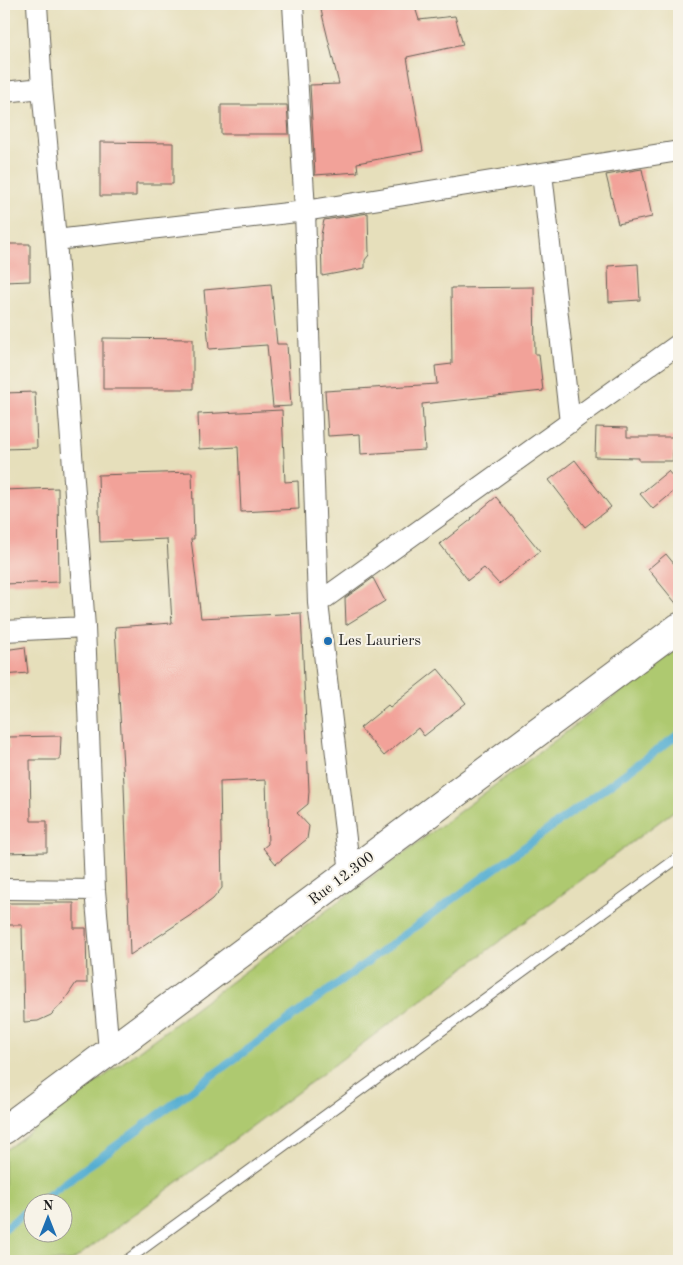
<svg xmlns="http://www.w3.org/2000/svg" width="683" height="1265" viewBox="0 0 683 1265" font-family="'Old Standard TT',serif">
<rect width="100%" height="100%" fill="#f7f3e8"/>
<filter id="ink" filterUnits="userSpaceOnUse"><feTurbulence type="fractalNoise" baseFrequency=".02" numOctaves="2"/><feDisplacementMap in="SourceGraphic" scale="10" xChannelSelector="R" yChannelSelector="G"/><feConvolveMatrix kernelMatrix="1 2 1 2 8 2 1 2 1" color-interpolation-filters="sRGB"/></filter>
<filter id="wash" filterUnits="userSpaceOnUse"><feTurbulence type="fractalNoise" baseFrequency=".0096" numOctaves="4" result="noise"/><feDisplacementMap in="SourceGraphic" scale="20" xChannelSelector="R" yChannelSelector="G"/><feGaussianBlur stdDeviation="1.12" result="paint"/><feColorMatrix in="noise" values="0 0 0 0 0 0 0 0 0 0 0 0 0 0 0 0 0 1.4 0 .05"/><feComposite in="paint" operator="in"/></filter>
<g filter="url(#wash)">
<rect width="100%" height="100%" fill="#e6dfbb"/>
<path fill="#aec96f" stroke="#657246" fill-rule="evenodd" d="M 679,648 L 679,807 L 72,1261 L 4,1261 L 4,1151 ZM 32,1202 L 62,1202 L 62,1232 L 32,1232 Z"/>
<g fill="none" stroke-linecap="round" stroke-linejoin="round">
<path stroke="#54aed2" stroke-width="8" d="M 39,1202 L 679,734
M 4,1229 L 32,1207"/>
</g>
<g id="blocks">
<path fill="#f2a299" d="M 349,4 L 414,4 L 419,20 L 455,16 L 463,45 L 407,57 L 423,151 L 357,163 L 358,172 L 315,175 L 310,85 L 339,84 L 321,10 Z
M 221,105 L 287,105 L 289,134 L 221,134 Z
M 100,142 L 173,143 L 173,184 L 136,184 L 136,196 L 100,196 Z
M 642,169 L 652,217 L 618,224 L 606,175 Z
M 368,213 L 369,255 L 365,260 L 365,268 L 322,276 L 321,235 L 324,220 Z
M 4,244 L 30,244 L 30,281 L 4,282 Z
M 638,264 L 640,300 L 609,302 L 608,266 Z
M 271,284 L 277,344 L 287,344 L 291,406 L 273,407 L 267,345 L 209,349 L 204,290 Z
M 534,287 L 535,354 L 539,354 L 543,391 L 422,404 L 425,450 L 361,454 L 360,434 L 328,436 L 325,391 L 437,384 L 435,366 L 452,364 L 451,288 Z
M 103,338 L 193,339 L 193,389 L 103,389 Z
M 35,392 L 37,448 L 4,449 L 4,393 Z
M 282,410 L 285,482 L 298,481 L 299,509 L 241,512 L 238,447 L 199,449 L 198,414 Z
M 596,427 L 627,428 L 627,437 L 673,437 L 673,461 L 639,461 L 639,458 L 595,457 Z
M 575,460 L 611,507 L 585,527 L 549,480 Z
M 668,471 L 679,484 L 679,487 L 653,509 L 640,494 Z
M 192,472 L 194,539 L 191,539 L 201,618 L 301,613 L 309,791 L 308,804 L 297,813 L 309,826 L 307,839 L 276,864 L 263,848 L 268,844 L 266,780 L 220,782 L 222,888 L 213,899 L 197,911 L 130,955 L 124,784 L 115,627 L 172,623 L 167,539 L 100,542 L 98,475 Z
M 58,488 L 59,582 L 4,584 L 4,490 Z
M 496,497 L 540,551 L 499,584 L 484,568 L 468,580 L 440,544 L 472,519 L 471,518 Z
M 666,554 L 679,570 L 679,607 L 648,569 Z
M 373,578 L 385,601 L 346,625 L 345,598 Z
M 25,647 L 28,673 L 4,675 L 4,650 Z
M 438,669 L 466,703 L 424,736 L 418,728 L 384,756 L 360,728 L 388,705 L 390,707 Z
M 61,736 L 60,760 L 30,760 L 31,821 L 47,821 L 47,852 L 4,853 L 4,748 L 9,748 L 8,737 Z
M 8,903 L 74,903 L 74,928 L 86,928 L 87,983 L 76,983 L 64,1001 L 51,1015 L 38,1021 L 24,1022 L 22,925 L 8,925 Z"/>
</g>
</g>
<g filter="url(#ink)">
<use href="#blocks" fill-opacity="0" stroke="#636054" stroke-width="1"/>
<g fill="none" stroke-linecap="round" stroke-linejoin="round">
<defs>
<path id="lane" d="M 126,1261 L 679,857"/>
<path id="street" d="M 37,4 L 42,88 L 56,240 L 85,627 L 95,890 L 109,1051
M 293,4 L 305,211 L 318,603 L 350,873
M 4,92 L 42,88
M 542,173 L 570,423
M 56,240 L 305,211 L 679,151
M 318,603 L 679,344
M 4,631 L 85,627
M 4,889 L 95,890"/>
<path id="secondary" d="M 4,1130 L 679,627"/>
</defs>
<use href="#lane" stroke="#636054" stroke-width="12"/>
<use href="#street" stroke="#636054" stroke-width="22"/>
<use href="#secondary" stroke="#636054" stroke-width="30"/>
<use href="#lane" stroke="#fff" stroke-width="10"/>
<use href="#street" stroke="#fff" stroke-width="20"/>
<use href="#secondary" stroke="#fff" stroke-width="28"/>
</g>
</g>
<circle fill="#1f6fb2" stroke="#f7f3e8" stroke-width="2" cx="328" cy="641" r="5"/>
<g text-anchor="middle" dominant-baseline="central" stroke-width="4" stroke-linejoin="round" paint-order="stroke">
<g font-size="15" fill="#1c1c1c" stroke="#f7f3e8" text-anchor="start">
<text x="338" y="641">Les Lauriers</text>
</g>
<g font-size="15" fill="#1c1c1c" stroke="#f7f3e8">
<text transform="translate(342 879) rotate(-37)">Rue 12.300</text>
</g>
</g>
<rect width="683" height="1265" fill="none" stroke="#f7f3e8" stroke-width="20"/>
<g transform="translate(48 1218)"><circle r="24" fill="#f7f3e8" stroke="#9f9d96"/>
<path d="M0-4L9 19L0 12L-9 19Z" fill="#1f6fb2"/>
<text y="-8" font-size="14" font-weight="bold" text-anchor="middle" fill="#1c1c1c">N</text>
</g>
</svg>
